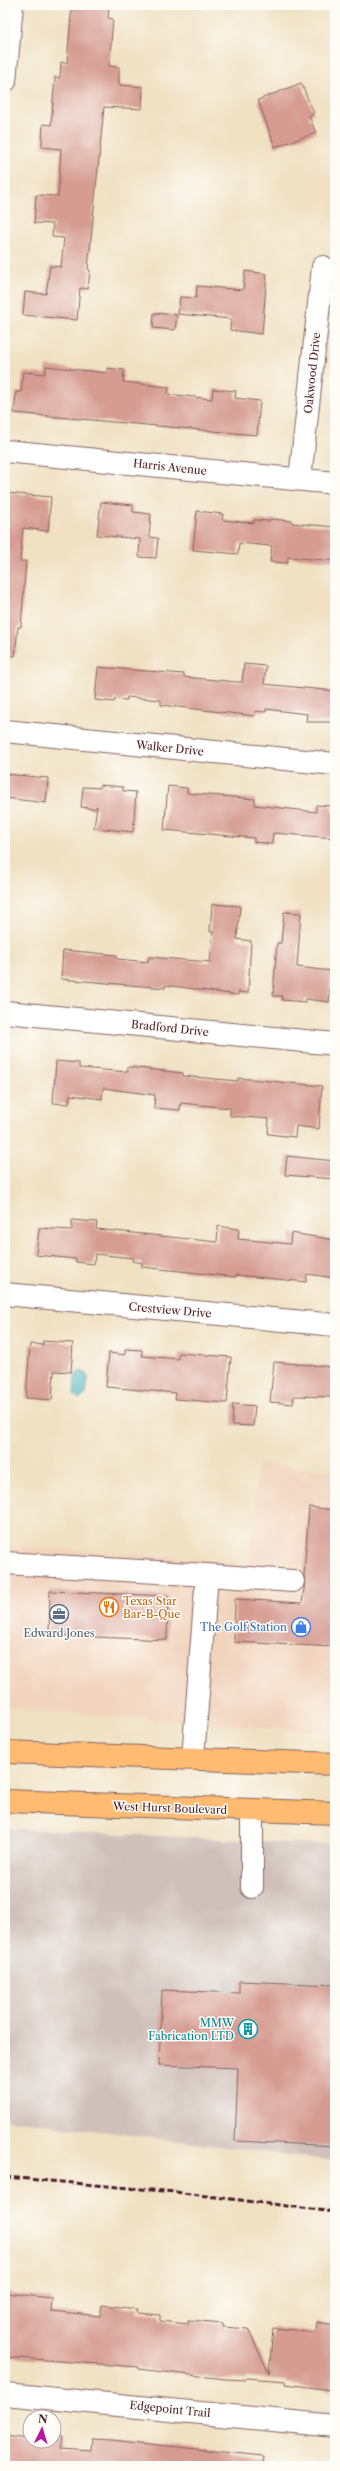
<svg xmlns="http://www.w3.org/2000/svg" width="340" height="2471" viewBox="0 0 340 2471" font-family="'Libre Caslon Text',serif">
<rect width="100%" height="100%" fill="#fdfcf7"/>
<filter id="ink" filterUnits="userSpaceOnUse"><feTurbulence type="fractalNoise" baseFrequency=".025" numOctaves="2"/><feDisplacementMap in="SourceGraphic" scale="8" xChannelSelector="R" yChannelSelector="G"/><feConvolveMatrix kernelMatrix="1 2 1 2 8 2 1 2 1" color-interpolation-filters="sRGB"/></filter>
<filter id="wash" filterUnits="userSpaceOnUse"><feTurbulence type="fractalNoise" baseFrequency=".012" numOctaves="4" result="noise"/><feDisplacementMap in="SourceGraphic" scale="16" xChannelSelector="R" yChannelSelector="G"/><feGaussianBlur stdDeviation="0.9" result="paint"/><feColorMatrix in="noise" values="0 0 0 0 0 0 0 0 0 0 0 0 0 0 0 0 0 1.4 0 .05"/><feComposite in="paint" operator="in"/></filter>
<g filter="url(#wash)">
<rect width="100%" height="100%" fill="#f0e1c3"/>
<path fill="#f2d4be" d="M 258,1464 L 335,1471 L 335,1733 L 5,1708 L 5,1545 L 250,1563 Z"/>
<path fill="#cfc0ba" d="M 5,1828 L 335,1845 L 335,2161 L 5,2119 Z"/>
<path fill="#44b4bc" stroke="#476a74" d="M 80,1371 L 86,1373 L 88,1378 L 86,1394 L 79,1399 L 74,1395 L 75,1375 Z"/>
<g id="blocks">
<path fill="#d69c92" d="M 72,5 L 109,5 L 108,18 L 113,19 L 109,66 L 119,67 L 119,85 L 143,87 L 142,109 L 104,107 L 88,269 L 90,270 L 88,289 L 80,288 L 77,320 L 23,315 L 25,292 L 46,294 L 50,266 L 61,267 L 64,238 L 52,237 L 53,224 L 34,223 L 36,195 L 58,196 L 61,149 L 42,147 L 42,141 L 43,124 L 51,125 L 55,77 L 60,78 L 61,62 L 67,63 Z
M 301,83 L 314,113 L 309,116 L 316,133 L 275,147 L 258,100 Z
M 245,271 L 267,274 L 262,334 L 230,330 L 231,319 L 178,314 L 180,297 L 196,298 L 197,286 L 243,290 Z
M 154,313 L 177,315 L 175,330 L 153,328 Z
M 46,366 L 107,373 L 107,368 L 124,370 L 123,382 L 169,387 L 168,394 L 212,399 L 213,389 L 236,391 L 235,398 L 260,401 L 257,435 L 14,413 L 16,392 L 21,392 L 23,372 L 45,374 Z
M 6,493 L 51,497 L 48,531 L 23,528 L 20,561 L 26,561 L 21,627 L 18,627 L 15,656 L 5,656 Z
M 101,502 L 133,505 L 133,512 L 151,514 L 149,537 L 158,538 L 156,558 L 139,557 L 140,539 L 97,535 Z
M 197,511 L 223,514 L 222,520 L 254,523 L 254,520 L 269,521 L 270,519 L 292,521 L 292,523 L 335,527 L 335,561 L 288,557 L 288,563 L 270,562 L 272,546 L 239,543 L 238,554 L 193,550 Z
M 244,664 L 266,666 L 264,684 L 335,691 L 335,722 L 306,722 L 307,714 L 266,709 L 266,712 L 255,711 L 255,716 L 161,705 L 161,700 L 127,697 L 127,700 L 115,699 L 114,702 L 95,700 L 98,667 L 184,674 L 184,677 L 237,682 L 242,682 Z
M 5,774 L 48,778 L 46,803 L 5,798 Z
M 100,785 L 123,787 L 123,791 L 136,792 L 133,832 L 94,828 L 97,806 L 94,809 L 81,807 L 83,787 L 100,788 Z
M 168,786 L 187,788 L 187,793 L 255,799 L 255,805 L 316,812 L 316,805 L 332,806 L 331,812 L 335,812 L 335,838 L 273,833 L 272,844 L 254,842 L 254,838 L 164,830 Z
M 212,904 L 240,906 L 237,939 L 251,941 L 248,993 L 238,992 L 238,995 L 165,985 L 165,988 L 61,979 L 63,950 L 117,955 L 117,959 L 148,962 L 149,957 L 210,962 L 213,932 L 210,932 Z
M 284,912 L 301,913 L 297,967 L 332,971 L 329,1002 L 305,999 L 305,1002 L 282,1000 L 282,996 L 273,996 L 277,943 L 281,943 Z
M 56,1061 L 79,1063 L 79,1068 L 128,1072 L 128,1067 L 183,1073 L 183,1076 L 238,1081 L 238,1078 L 322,1086 L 319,1129 L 296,1126 L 295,1137 L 268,1134 L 269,1119 L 230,1116 L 230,1108 L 181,1103 L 180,1110 L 154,1108 L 155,1095 L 103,1088 L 102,1099 L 70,1095 L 69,1104 L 53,1103 Z
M 287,1156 L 335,1161 L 335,1179 L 285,1175 Z
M 72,1220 L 97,1222 L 96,1229 L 217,1242 L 218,1226 L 239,1229 L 238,1239 L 290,1244 L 291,1233 L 335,1240 L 335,1278 L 307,1274 L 306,1282 L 236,1275 L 236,1277 L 142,1267 L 142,1263 L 132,1261 L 133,1258 L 95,1254 L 94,1264 L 76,1262 L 76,1259 L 36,1255 L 39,1228 L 72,1230 Z
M 43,1341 L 73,1343 L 71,1372 L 54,1371 L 52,1400 L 26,1398 L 30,1344 L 43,1345 Z
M 125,1349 L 142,1350 L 142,1356 L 178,1359 L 179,1353 L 231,1357 L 227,1403 L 175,1399 L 176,1393 L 106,1387 L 109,1353 L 125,1355 Z
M 274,1362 L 335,1367 L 335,1397 L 294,1396 L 293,1404 L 270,1402 Z
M 233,1404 L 255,1406 L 253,1426 L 232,1425 Z
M 309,1507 L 335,1510 L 335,1647 L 234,1642 L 235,1599 L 302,1603 L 305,1582 L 304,1575 Z
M 50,1591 L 168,1596 L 167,1640 L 49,1635 Z
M 239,1981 L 335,1985 L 335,2146 L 235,2141 L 238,2068 L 159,2065 L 162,1990 L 239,1993 Z
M 5,2293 L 52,2298 L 51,2311 L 100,2316 L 102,2305 L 138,2309 L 137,2313 L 160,2315 L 160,2321 L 188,2324 L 188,2320 L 223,2323 L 223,2327 L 248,2329 L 269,2373 L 273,2328 L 316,2332 L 317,2322 L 335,2325 L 335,2376 L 333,2376 L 331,2390 L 286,2384 L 286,2381 L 247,2378 L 246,2380 L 225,2379 L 139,2369 L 139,2367 L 5,2357 Z
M 28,2433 L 30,2441 L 54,2441 L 54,2435 L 63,2436 L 61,2448 L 91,2450 L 92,2439 L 111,2440 L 263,2456 L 262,2466 L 5,2466 L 5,2436 L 28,2439 Z"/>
</g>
</g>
<g filter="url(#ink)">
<use href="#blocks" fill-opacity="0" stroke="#846360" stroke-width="1"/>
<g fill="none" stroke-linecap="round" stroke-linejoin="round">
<defs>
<path id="minor" d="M 5,81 L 12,5
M 5,451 L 335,483
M 300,479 L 323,267
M 5,731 L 335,764
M 5,1012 L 335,1044
M 5,1294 L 335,1325
M 5,1563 L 207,1575 L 193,1758
M 207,1575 L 293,1581
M 252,1811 L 252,1887
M 5,2394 L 335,2426"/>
<path id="major" d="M 5,1752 L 335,1764
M 5,1801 L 335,1813"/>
</defs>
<use href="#minor" stroke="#846360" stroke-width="24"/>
<use href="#major" stroke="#846360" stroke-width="24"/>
<use href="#minor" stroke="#fff" stroke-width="22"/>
<use href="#major" stroke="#ffbb71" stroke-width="22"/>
<path stroke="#4a1f2b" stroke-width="3" stroke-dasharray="6 3" stroke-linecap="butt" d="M 5,2177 L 175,2192 L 335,2212"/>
</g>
</g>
<defs>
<symbol id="restaurant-ring" viewBox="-11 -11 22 22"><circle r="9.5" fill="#fdfcf7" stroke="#e8710a" stroke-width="1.5"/><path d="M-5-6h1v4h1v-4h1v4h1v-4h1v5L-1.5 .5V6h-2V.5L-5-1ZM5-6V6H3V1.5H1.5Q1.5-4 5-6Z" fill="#e8710a"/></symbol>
<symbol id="office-ring" viewBox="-11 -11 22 22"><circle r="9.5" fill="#fdfcf7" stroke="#5c6f8a" stroke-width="1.5"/><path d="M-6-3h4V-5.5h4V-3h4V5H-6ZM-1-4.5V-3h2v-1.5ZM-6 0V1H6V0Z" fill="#5c6f8a"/></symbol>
<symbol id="shop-ring" viewBox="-11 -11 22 22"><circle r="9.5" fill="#fdfcf7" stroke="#3f7fe0" stroke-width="1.5"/><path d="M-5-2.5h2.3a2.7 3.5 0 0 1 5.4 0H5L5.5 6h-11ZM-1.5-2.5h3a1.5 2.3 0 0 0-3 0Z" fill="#3f7fe0"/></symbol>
<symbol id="building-ring" viewBox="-11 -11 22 22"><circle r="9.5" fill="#fdfcf7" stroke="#0f9aa8" stroke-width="1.5"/><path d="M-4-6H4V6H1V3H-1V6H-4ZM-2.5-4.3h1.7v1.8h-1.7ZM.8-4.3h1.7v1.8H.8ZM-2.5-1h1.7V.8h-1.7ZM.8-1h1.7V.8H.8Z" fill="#0f9aa8"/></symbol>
</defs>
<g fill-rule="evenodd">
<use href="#restaurant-ring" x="98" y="1596" width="22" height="22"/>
<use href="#office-ring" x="48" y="1603" width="22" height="22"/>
<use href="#shop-ring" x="290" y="1616" width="22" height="22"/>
<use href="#building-ring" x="237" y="2018" width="22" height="22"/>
</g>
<g text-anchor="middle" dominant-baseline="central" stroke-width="3" stroke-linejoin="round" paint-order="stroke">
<g font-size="11" fill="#4a1f2b" stroke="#fdfcf7">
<text transform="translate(312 373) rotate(-84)">Oakwood Drive</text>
<text transform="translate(170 467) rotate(6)">Harris Avenue</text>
<text transform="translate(170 748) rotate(6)">Walker Drive</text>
<text transform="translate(170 1028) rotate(6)">Bradford Drive</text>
<text transform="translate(170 1310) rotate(5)">Crestview Drive</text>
<text transform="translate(170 1808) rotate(2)">West Hurst Boulevard</text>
<text transform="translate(170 2409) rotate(6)">Edgepoint Trail</text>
</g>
<g font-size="11" fill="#c56008" stroke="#fdfcf7" text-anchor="start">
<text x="123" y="1601">Texas Star<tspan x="123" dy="13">Bar-B-Que</tspan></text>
</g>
<g font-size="11" fill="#366cbe" stroke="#fdfcf7" text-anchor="end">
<text x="287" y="1627">The Golf Station</text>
</g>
<g font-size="11" fill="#4e5e75" stroke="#fdfcf7">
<text x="59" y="1633">Edward Jones</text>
</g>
<g font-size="11" fill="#0d838f" stroke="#fdfcf7" text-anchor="end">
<text x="234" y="2023">MMW<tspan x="234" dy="13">Fabrication LTD</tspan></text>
</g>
</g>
<rect width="340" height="2471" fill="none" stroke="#fdfcf7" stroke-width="20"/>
<g transform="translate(42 2429) rotate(5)"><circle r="19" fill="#fdfcf7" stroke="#b5a4a5"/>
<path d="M0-3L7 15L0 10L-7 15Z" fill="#b5179e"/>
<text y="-6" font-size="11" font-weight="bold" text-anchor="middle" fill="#4a1f2b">N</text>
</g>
</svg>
